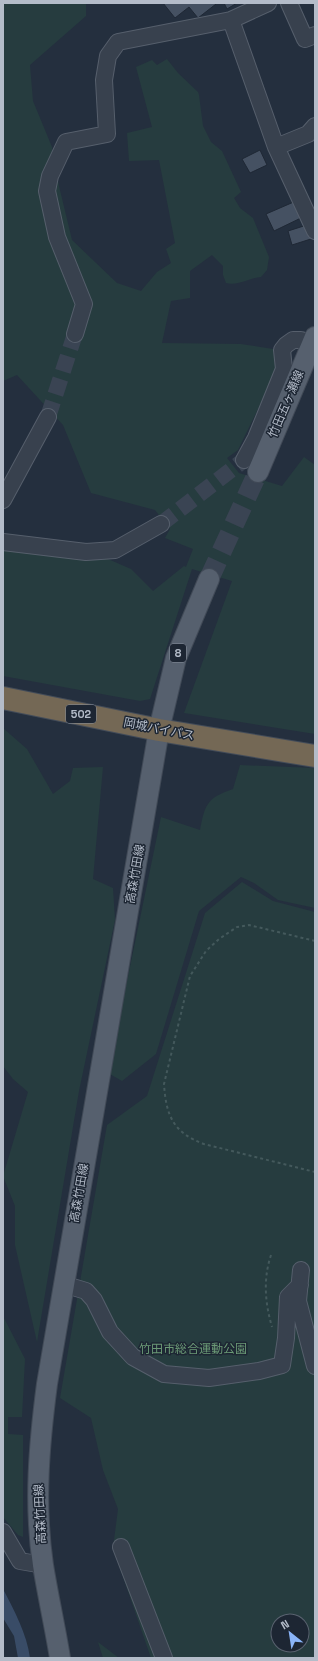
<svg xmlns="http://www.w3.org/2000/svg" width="318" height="1661" viewBox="0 0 318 1661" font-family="'Space Grotesk','Noto Sans JP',sans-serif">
<rect width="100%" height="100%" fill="#242f3e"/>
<path fill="#263c3f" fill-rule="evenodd" d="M 3,3 L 86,3 L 86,16 L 30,65 L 33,101 L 52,147 L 59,186 L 72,240 L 117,283 L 141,291 L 157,272 L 171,263 L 166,249 L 175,243 L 159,160 L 129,161 L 127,133 L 152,127 L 136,67 L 152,60 L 157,65 L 167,59 L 178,73 L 198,92 L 199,95 L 203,126 L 211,142 L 222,151 L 241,192 L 234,198 L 240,208 L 253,218 L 269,257 L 267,270 L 261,277 C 248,278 239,286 226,283 L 223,275 L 223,266 L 212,255 L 190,271 L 190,298 L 171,301 L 162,343 L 241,344 L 273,349 L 276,372 L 238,450 L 227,458 L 239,473 L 282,486 L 304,457 L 315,465 L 315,734 L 184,713 L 232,581 L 192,569 L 150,699 L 140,701 L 3,676 L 3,549 L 108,559 L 131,569 L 153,591 L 184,566 L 186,567 L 193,549 L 165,538 L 170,529 L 155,510 L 91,493 L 63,425 L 17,375 L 3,381 Z
M 3,728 L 27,749 L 53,794 L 70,781 L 73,768 L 103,767 L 93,879 L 113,888 L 115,920 L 79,1091 L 37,1342 L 15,1245 L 15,1206 L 3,1176 L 28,1092 L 13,1079 L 3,1066 Z
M 240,765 L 315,768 L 315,908 L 278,900 L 254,883 L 241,877 L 199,911 L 156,1054 L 122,1081 L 108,1073 L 161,817 L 200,830 C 205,804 207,798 233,789 Z
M 242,882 L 273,901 L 315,912 L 315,1658 L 151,1658 L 113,1548 L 118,1509 L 103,1470 L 91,1418 L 60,1398 L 107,1125 L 147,1096 L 205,913 ZM 278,1621 L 302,1621 L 302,1645 L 278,1645 Z
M 3,1316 L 25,1359 L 22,1417 L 8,1417 L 8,1434 L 23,1435 L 23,1537 L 18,1535 L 3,1517 Z
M 98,1642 L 119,1658 L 103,1658 Z"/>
<path fill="#394c67" d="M 3,1589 C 14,1610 27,1634 30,1658 L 18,1658 L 14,1636 L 3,1618 Z"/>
<path fill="#455162" stroke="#1f2835" d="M 163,3 L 215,3 L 216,4 L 198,18 L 189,7 L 175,18 Z
M 224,3 L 237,3 L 227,9 Z
M 260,150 L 267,165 L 250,173 L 242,159 Z
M 296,201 L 303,217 L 274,231 L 266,214 Z
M 310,224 L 314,238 L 292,245 L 288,231 Z"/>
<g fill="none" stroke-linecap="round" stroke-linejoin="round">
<path stroke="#3a4453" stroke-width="16" stroke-dasharray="16 8" stroke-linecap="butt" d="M 48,417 L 75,334
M 161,524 L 244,460"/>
<path stroke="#3a4453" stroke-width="20" stroke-dasharray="20 10" stroke-linecap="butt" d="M 209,579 L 258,472"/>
<defs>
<path id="minor" d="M 289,3 L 305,39 L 315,35
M 231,20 L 276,147 L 315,231
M 276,147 L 308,134 L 315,126
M 75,334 L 84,304 L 57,237 L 47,191 L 50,176 L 66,142 L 107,134 L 104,80 L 108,56 L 118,42 L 231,20 L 268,3
M 244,460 L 256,438 L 284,369 L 282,350 L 286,345 L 293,340 L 301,340 L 315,345
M 3,500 L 48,417
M 3,542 L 86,552 L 115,550 L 161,524
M 301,1270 L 298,1301 L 315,1366
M 63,1284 L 86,1291 L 94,1300 L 110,1332 L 133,1357 L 164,1374 L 209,1378 L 259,1371 L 282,1365 L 286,1338 L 288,1297 L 300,1285
M 3,1532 L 20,1561 L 43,1565
M 121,1547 L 164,1658"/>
<path id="major" d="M 258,472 L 315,337
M 60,1658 C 55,1627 48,1596 43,1565 C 34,1504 39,1445 47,1384 L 159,730 L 176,658 L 209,579"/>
<path id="highway" d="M 3,698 L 159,730 L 315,756"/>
</defs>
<use href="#minor" stroke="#565f6c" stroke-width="18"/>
<use href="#major" stroke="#414a57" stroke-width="22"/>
<use href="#highway" stroke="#434c59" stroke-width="24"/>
<path stroke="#44595c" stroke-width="2" stroke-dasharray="3 3" stroke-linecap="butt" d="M 315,941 L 249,925 L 237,927 L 219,939 L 206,951 L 190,976 L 164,1084 C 166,1115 173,1133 204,1144 L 315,1172
M 271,1255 C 263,1279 265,1303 272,1327"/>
<use href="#minor" stroke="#38414e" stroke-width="16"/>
<use href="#major" stroke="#56606e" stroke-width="20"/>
<use href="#highway" stroke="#746855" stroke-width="22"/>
</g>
<g text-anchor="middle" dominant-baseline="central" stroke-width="3" stroke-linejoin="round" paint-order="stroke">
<g fill="#1d2633" stroke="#878f9c" stroke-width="1">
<rect x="170" y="644" width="16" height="18" rx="3"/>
<rect x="66" y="705" width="30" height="18" rx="3"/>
</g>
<g font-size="11" font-weight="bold" fill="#b4bcc9">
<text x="178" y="653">8</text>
<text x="81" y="714">502</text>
</g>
<g font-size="12" fill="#b4bcc9" stroke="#1d2633">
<text transform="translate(286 404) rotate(-67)">竹田五ヶ瀬線</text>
<text transform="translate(159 729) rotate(11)">岡城バイパス</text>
<text transform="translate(135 874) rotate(-80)">高森竹田線</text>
<text transform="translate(79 1193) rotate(-80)">高森竹田線</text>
<text transform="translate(40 1514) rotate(-93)">高森竹田線</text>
</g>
<g font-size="12" fill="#6b9a76" stroke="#1d2633">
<text x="193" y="1349">竹田市総合運動公園</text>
</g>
</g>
<rect width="318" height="1661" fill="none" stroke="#b4bcc9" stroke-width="8"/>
<g transform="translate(290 1633) rotate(330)"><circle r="19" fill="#1d2633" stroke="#59626f"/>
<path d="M0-3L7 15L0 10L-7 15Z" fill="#8ab4f8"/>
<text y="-6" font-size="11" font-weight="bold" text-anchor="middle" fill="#b4bcc9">N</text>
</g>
</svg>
